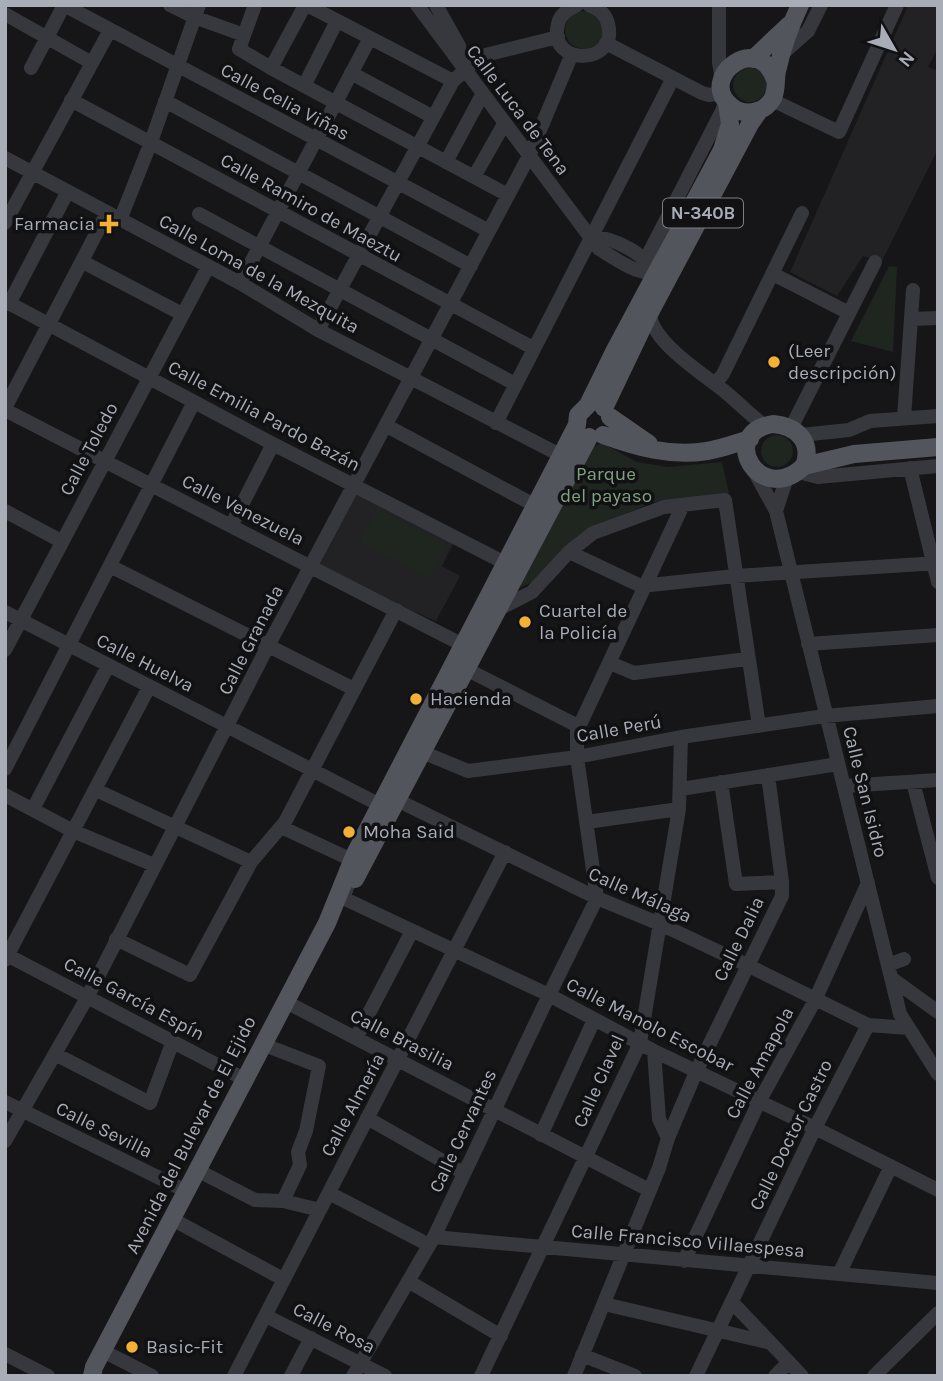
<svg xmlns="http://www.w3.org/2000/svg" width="943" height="1381" viewBox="0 0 943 1381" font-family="Karla,sans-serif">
<rect width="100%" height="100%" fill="#161618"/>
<path fill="#222225" d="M 903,5 L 938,5 L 938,48 L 928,67 L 938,71 L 938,149 L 882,261 L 863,256 L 837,296 L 790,272 L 907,8 Z
M 355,486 L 456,538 L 442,566 L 460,576 L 436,621 L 310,567 Z"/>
<path fill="#1e261f" d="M565 30a19 19 0 1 1 38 0a19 19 0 1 1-38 0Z
M733 85a17 17 0 1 1 34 0a17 17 0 1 1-34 0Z
M 889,266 L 897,267 L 893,352 L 851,341 Z
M761 451a16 16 0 1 1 32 0a16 16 0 1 1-32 0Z
M 602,443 L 637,462 L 668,467 L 722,462 L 729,493 L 654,502 L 589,528 L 533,582 L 505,594 L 587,450 Z
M 377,508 L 447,545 L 430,579 L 360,542 Z"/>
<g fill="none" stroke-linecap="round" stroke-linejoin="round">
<path stroke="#37383d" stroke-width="14" d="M 64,5 L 489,231
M 170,5 L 194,17 L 244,35
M 255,5 L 239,49 L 271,68 L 508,195
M 307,5 L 453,81
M 417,5 L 599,249 C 618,260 640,279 662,270
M 436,5 L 459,46 L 462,65
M 577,5 C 568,9 560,14 558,24 C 547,67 619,66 608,24 C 606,14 598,8 589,5
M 719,5 L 719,62 L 722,81
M 5,14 L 92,63
M 606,43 L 702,93 L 709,95 L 723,93
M 782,54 L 808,31 L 821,5
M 31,68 L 64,5
M 271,68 L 305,5
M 351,73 L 433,117
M 304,86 L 337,21
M 71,100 L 533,348
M 772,100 L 839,132 L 897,5
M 165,101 L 471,266
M 5,158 L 240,283 L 318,330 L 560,455
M 446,162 L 482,95
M 474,177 L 504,124
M 199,214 L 515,384
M 120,220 L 151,142 L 199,5
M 5,223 L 110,30
M 591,237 C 614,237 649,255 657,278
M 648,255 L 722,111 L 726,100
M 83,262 L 182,314
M 773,274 L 849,313
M 240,283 L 370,38
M 5,301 L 273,444 L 505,563
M 9,304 L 67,193
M 650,308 C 645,338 702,373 723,390 C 738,402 750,415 765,426
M 911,319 L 938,318
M 318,330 L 453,81 L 481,56 L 558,37
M 715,384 L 723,374 L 802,213
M 5,408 L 107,213
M 5,410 L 463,645
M 904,418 L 913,290
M 496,423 L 673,78
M 387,426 L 534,505
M 791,428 L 875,262
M 801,435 L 849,430 L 870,421 L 938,416
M 910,468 L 938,582
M 754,471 L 776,511 L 900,1014 L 938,1074
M 798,472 L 818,477 L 938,466
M 5,511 L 61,541
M 776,511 L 787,477
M 231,526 L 273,444
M 569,552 L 641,586 L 735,576 L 938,563
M 110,566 L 354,689
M 497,610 L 532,592 L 569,552 L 593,533 L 664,507 L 725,500 L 759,726
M 5,612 L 380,805
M 808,644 L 938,635
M 5,650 L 208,267
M 610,663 L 634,673 L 747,659
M 458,665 L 580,727
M 422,752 L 468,771 L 577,757 L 681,737 L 825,716 L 938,706
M 5,769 L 194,402
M 721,782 L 736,884 L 782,882
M 913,782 L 938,878
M 844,786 L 938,780
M 681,789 L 838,764
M 96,790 L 251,862
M 5,795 L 73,831 L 154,865
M 397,800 L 597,898 L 660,924 L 747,965 L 868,1025
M 33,809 L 108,666
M 587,822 L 679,809
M 281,827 L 352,860
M 349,883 L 343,898 L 549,995 L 654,1051 L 815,1128 L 938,1190
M 597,898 L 577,757 L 577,731 L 683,505
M 116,939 L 190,975 L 251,862 L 285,822 L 396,610
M 5,954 L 244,1079
M 5,960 L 149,687
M 888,965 L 904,959
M 891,978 L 938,1012
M 286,1002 L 649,1190
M 356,1038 L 412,931
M 262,1044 L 319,1066 L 306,1131 L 298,1152 L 300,1165 L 283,1201
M 654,1051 L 659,1119 L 668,1138
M 55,1054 L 150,1103 L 173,1041
M 5,1102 L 186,1191
M 367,1118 L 464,1173
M 541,1135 L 594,1020
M 5,1141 L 88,996 L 268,646 L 529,156 L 572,54
M 197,1170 L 255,1200 L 283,1201 L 320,1210
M 329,1193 L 429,1245
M 172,1219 L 283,1279
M 434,1237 L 938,1283
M 684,1261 L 759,1102 L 815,1000 L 868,883
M 839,1274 L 891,1166
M 408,1281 L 501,1336
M 732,1302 L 802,1376
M 604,1304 L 771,1343
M 266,1316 L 385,1376
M 103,1351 L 152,1376
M 5,1354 L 48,1376
M 582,1355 L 635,1376
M 234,1376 L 505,852
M 291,1376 L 311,1338
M 353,1376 L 434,1237 L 549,995 L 597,898
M 481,1376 L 640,1043 L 679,809 L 681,737
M 574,1376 L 659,1168 L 668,1138 L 696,1072 L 782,896 L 782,882 L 768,775
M 696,1376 L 815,1128 L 868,1025 L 909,1028
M 775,1376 L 789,1362
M 874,1376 L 938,1313"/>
<path stroke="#53555c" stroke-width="18" d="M 753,59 L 789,25
M 775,80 C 759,30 696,78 731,106 C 738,112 748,114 757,111 C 764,109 769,105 773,98 C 777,89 775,81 777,71 C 782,49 790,26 800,5
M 604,408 L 648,316 L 750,124 L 759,111
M 610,417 L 649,444
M 773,424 C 797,426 813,442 804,466 C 761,508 716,434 773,424 Z
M 603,435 C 637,447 670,457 707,451 C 721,449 736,443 750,439
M 804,466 L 854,454 L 938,447
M 355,879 L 589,437
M 92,1376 L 94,1367 L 327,923 L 355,854 L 577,425 L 578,415 L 588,405 L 615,350 L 722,150 L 730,124 L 727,103"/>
</g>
<g fill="#f2b134" stroke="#111113" stroke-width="2.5">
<path d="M105.5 213.5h7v7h7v7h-7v7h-7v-7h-7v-7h7z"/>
<circle cx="774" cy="362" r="7"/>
<circle cx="525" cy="622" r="7"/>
<circle cx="416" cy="699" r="7"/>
<circle cx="349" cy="832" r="7"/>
<circle cx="132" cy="1347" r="7"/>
</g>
<g text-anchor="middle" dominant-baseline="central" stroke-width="7" stroke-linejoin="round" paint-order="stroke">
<rect fill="#111113" stroke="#7b7e86" stroke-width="2" x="663" y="198.5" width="80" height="29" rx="5"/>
<g font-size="18" font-weight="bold" fill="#a8adb8">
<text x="703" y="213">N-340B</text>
</g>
<g font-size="19" fill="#a8adb8" stroke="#111113">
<text transform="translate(285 102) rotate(28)">Calle Celia Viñas</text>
<text transform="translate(518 110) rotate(53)">Calle Luca de Tena</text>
<text transform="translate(311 208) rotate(29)">Calle Ramiro de Maeztu</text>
<text transform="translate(259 274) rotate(29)">Calle Loma de la Mezquita</text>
<text transform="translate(264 416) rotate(28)">Calle Emilia Pardo Bazán</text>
<text transform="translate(89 449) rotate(-62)">Calle Toledo</text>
<text transform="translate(243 510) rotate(27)">Calle Venezuela</text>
<text transform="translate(251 640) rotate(-63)">Calle Granada</text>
<text transform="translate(145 663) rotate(27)">Calle Huelva</text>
<text transform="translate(619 729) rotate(-10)">Calle Perú</text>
<text transform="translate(865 792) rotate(76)">Calle San Isidro</text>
<text transform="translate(640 895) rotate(24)">Calle Málaga</text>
<text transform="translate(739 939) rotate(-64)">Calle Dalia</text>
<text transform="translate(134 999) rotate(28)">Calle García Espín</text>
<text transform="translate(650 1025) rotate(27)">Calle Manolo Escobar</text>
<text transform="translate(402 1040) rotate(27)">Calle Brasilia</text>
<text transform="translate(760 1063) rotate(-62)">Calle Amapola</text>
<text transform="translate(599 1081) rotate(-66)">Calle Clavel</text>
<text transform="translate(353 1105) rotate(-62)">Calle Almería</text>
<text transform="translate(104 1130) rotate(26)">Calle Sevilla</text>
<text transform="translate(463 1131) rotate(-65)">Calle Cervantes</text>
<text transform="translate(191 1135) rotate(-63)">Avenida del Bulevar de El Ejido</text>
<text transform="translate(791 1135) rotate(-64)">Calle Doctor Castro</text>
<text transform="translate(688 1241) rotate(5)">Calle Francisco Villaespesa</text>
<text transform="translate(334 1328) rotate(27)">Calle Rosa</text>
</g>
<g font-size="19" fill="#a8adb8" stroke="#111113" text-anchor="start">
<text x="95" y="224" text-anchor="end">Farmacia</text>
<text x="788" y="351">(Leer<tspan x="788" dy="22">descripción)</tspan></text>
<text x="539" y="611">Cuartel de<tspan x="539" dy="22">la Policía</tspan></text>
<text x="430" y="699">Hacienda</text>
<text x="363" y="832">Moha Said</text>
<text x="146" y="1347">Basic-Fit</text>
</g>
<g font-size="19" fill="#7fa381" stroke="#111113">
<text x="606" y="474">Parque<tspan x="606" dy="22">del payaso</tspan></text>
</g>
</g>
<rect width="943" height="1381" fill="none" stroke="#a8adb8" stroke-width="14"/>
<g transform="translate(894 49) rotate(129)" stroke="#111113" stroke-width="5" paint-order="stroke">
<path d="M0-5L12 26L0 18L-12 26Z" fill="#a8adb8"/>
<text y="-10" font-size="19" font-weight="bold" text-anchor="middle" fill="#a8adb8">N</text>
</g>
</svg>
